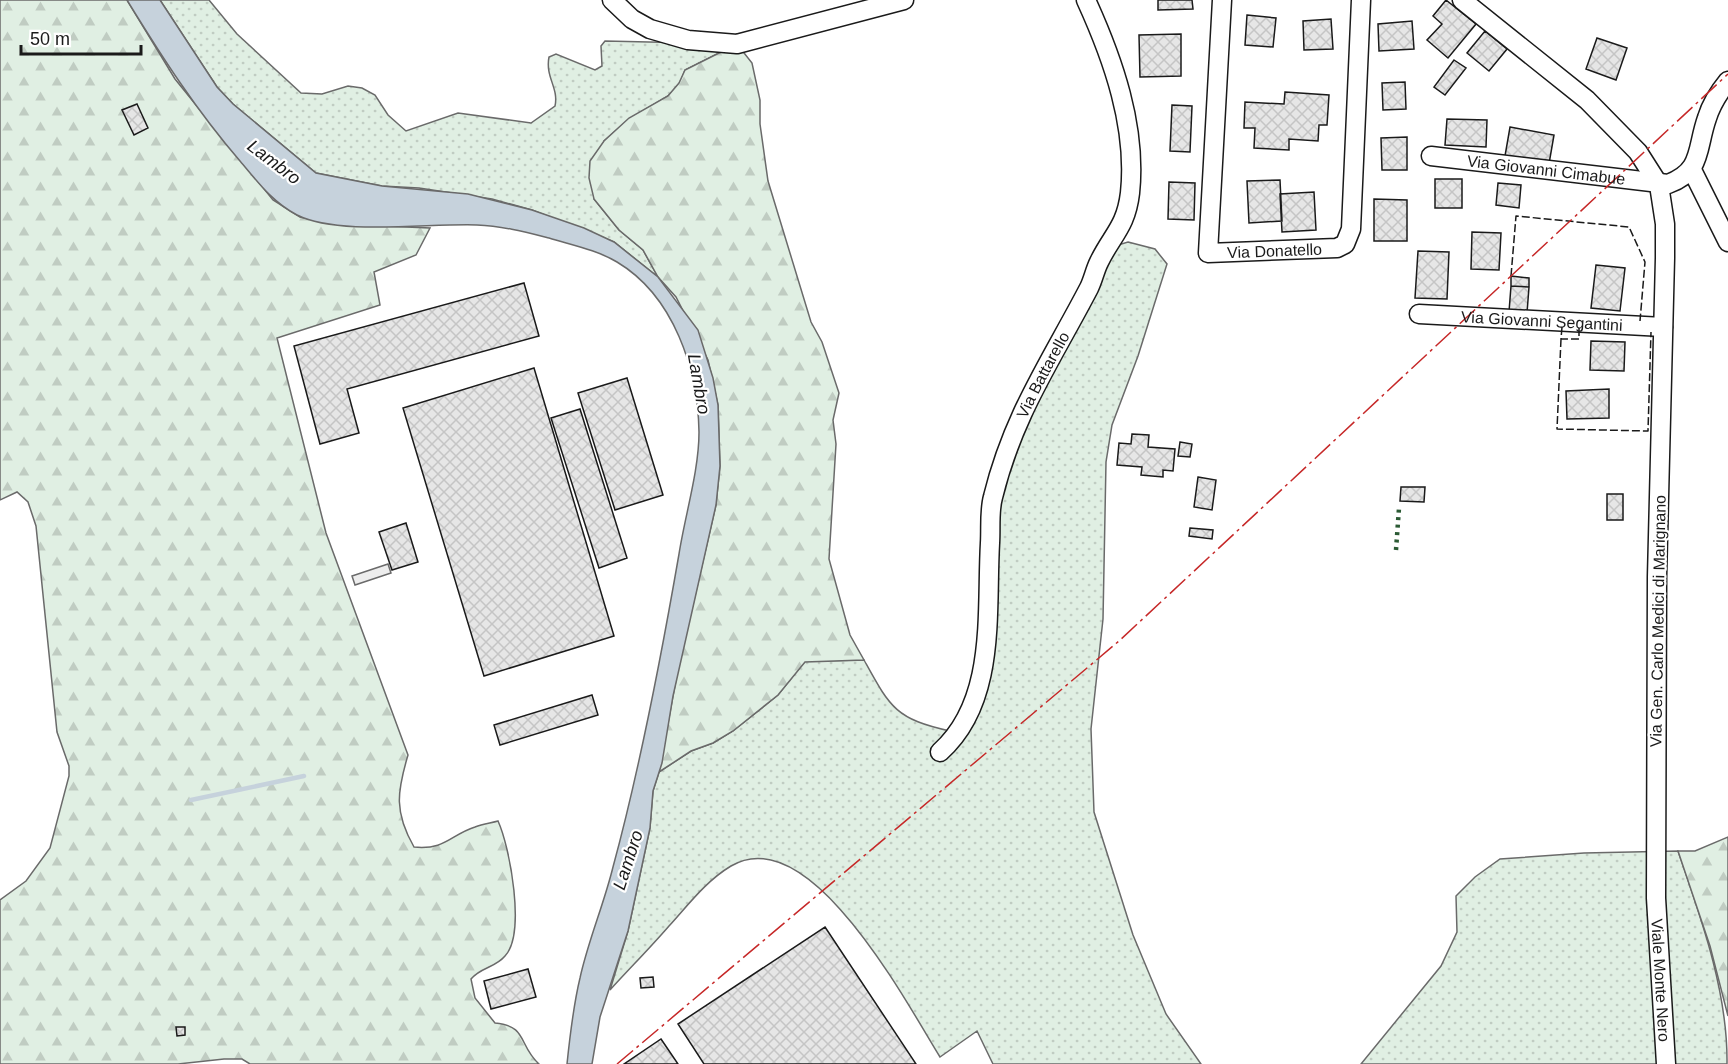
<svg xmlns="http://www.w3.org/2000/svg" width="1728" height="1064" viewBox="0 0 1728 1064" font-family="Helvetica,sans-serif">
<defs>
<pattern id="grass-dots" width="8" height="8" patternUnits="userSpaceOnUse" patternTransform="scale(1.5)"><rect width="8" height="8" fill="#e0efe3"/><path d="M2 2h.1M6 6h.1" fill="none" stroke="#c0ccc2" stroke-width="1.8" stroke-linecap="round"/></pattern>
<pattern id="forest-firs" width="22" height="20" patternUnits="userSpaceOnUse" patternTransform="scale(1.5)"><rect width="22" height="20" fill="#e0efe3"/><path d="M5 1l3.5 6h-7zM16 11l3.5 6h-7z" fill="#c0ccc2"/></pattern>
<pattern id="building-cross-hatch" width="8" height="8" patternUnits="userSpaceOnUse" patternTransform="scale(1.5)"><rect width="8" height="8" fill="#e6e6e6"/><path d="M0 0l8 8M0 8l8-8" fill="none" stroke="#c5c5c5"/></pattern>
</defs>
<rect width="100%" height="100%" fill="#fff"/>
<path fill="url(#grass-dots)" stroke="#6a6a6a" stroke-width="1.5" d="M 160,0 L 209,0 L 237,34 L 301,93 L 322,94 L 348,86 L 362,88 L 375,95 L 388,115 L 406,131 L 458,113 L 531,123 L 555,106 C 559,88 545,77 549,57 L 556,54 L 595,70 L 602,66 L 601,46 L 605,41 L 737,44 L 685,70 L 680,83 L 668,96 L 629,119 L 604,141 L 594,199 L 619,230 L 643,250 L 658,277 L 614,242 L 532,210 L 492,199 L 419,188 L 382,186 L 316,173 L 233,104 L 217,87 Z
M 1128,242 L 1155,249 L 1167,264 L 1138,356 L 1112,425 L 1106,462 L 1103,619 L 1091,729 L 1094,812 L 1133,935 L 1166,1014 L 1201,1064 L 993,1064 L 977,1031 L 940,1057 C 907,1004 810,819 731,866 C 706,881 689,904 669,926 C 650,948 630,968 610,990 L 628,931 L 650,828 L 653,791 L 659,772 L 691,751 L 713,743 L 733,731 L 778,695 L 805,661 L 864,660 C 890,707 895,719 950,731 L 978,692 L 992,501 L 1108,248 Z
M 1678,851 C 1701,918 1728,992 1727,1064 L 1361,1064 L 1441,966 L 1457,932 L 1456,896 L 1475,877 L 1500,859 L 1584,853 Z"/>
<path fill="url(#forest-firs)" stroke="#6a6a6a" stroke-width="1.5" d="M 0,0 L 127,0 L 175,79 L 273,200 L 300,217 L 334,224 L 430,228 L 416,255 L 374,272 L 380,305 L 277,338 L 326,533 L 408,755 C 397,792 394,812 414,847 C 446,850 450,835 475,827 C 483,824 491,823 498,821 C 510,847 526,934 505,956 C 495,968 481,967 471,979 L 475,998 L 495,1023 C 528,1026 518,1045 539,1064 L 250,1064 L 242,1059 L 224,1059 L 178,1064 L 0,1064 L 0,900 L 26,881 L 50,848 L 69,776 L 69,766 L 57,732 L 36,526 L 28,502 L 17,492 L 0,500 Z
M 737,44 L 752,63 L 760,100 L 760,124 L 768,181 L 811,322 L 822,342 L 839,393 L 833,420 L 836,444 L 829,559 L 850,635 L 864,660 L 805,662 L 778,695 L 733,731 L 713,743 L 691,751 L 659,772 L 678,669 L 716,505 L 720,466 L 718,405 L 708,360 L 676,297 L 658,277 L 643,250 L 619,230 L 594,199 L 589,178 L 590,161 L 604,141 L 629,118 L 668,96 L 679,83 L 685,70 Z
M 1728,837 L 1728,1016 L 1710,946 L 1678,851 L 1695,851 Z"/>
<path fill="#ededed" stroke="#6a6a6a" stroke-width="1.5" d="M 388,564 L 391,573 L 355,585 L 352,576 Z"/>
<path fill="#c6d2dc" stroke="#6a6a6a" stroke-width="1.5" d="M 127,0 L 160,0 L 217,87 L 233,104 L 316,173 L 382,186 L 468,194 L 532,210 L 584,228 L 614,242 L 658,277 L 698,330 L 713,378 L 718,405 L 720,466 L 716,505 L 673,696 L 662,763 L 653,791 L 650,828 L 628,931 L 600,1017 L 592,1064 L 567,1064 C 570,1035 573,1007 580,978 C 588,941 604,904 613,867 C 641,764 661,658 679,554 C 685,515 699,471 699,432 C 698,370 674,296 617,262 C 597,250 572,245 549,238 C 525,232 502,226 477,225 C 430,223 339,236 297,215 C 272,202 257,181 240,161 C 196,110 162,57 127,0 Z"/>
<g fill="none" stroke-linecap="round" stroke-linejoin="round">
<path stroke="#c6d2dc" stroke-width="4.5" d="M 191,800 L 304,776"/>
</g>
<path fill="url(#building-cross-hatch)" stroke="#1a1a1a" stroke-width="1.5" d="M 1158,0 L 1192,0 L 1193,9 L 1158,10 Z
M 1446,0 L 1476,24 L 1448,58 L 1427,40 L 1442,24 L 1433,16 Z
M 1247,15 L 1276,18 L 1273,47 L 1245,45 Z
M 1331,19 L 1333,49 L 1304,50 L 1303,21 Z
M 1412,21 L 1414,49 L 1379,51 L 1378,24 Z
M 1485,31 L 1507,49 L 1489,71 L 1467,53 Z
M 1181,34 L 1181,76 L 1140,77 L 1139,35 Z
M 1597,38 L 1627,48 L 1616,80 L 1586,69 Z
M 1454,60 L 1466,68 L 1445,95 L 1434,87 Z
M 1405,82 L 1406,109 L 1383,110 L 1382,83 Z
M 1285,92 L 1329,95 L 1327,125 L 1319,125 L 1318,141 L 1289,139 L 1289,150 L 1254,148 L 1255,128 L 1244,128 L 1245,102 L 1284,104 Z
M 137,104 L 148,128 L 134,135 L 122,110 Z
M 1172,105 L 1192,106 L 1190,152 L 1170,151 Z
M 1447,119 L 1487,120 L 1486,147 L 1445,145 Z
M 1510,127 L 1554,135 L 1549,164 L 1505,156 Z
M 1407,137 L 1407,170 L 1382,170 L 1381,138 Z
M 1435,179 L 1462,179 L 1462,208 L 1435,208 Z
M 1280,180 L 1282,221 L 1249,223 L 1247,181 Z
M 1169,182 L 1195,183 L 1194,220 L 1168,219 Z
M 1498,183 L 1521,185 L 1519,208 L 1496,205 Z
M 1314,192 L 1316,230 L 1282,232 L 1280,194 Z
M 1374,199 L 1407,200 L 1407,241 L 1374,241 Z
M 1472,232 L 1501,233 L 1499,270 L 1471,269 Z
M 1418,251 L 1449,252 L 1447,299 L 1415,298 Z
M 1596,265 L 1625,268 L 1620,311 L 1591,308 Z
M 1511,276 L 1529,278 L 1529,287 L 1511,286 Z
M 524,283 L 539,336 L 347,389 L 359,433 L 320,444 L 294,346 Z
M 1511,286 L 1529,287 L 1527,313 L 1509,312 Z
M 1591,341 L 1625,342 L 1624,371 L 1590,370 Z
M 534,368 L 614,636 L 484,676 L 403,408 Z
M 627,378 L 663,495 L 615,510 L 578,393 Z
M 1609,389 L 1609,418 L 1567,419 L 1566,391 Z
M 580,409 L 627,558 L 599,568 L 551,418 Z
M 1132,434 L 1149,435 L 1148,447 L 1175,449 L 1173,471 L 1163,470 L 1163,477 L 1141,475 L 1142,467 L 1117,465 L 1119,443 L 1131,444 Z
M 1180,442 L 1192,444 L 1190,457 L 1178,456 Z
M 1198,477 L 1216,480 L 1212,510 L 1194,507 Z
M 1401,487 L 1425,487 L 1424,502 L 1400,501 Z
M 1607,494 L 1623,494 L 1623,520 L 1607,520 Z
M 406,523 L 418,562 L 392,570 L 379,532 Z
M 1190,528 L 1213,530 L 1212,539 L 1189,536 Z
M 592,695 L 598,715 L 500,745 L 494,725 Z
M 825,927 L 916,1064 L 704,1064 L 678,1024 Z
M 528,969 L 536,997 L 491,1009 L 484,981 Z
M 653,977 L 654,987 L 641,988 L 640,978 Z
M 176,1027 L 185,1027 L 185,1035 L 177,1036 Z
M 661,1039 L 678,1064 L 624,1064 Z"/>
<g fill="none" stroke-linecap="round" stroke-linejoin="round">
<defs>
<g id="minor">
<path d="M 612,0 L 632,19 L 650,29 L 688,40 L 737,44 L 904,0"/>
<path id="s1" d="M 1222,0 L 1208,253 L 1337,248 L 1345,244 L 1351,229 L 1361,0"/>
<path id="s2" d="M 1462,0 L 1587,100 L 1638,152 L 1659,185 L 1665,224 L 1665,258 L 1657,577 L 1656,898 L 1666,1064"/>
<path id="s3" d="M 1431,156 L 1668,184 C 1703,171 1696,149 1707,118 C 1711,105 1719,92 1728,81"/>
<path d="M 1692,170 L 1728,242"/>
<path id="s4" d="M 1419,314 L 1663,327"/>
<path id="s5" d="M 940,752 C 997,701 986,613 990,543 C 991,528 989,511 993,497 C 1013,415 1051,361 1089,288 C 1093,280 1095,270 1099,262 C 1112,235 1126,227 1130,193 C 1137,127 1113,59 1086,0"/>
</g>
</defs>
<use href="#minor" stroke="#1a1a1a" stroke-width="21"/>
<use href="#minor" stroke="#fff" stroke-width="18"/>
<path stroke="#2b5a34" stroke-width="4.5" stroke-dasharray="3 4.5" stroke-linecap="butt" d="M 1396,550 L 1399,508"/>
<path stroke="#1a1a1a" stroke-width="1.5" stroke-dasharray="8 3" stroke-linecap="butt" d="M 1511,276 L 1516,216 L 1629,227 L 1645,262 L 1640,321
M 1562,327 L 1561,339 L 1579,339 L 1579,328 L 1582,329
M 1561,339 L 1557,429 L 1648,431 L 1651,332"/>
<path stroke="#c62828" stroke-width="1.5" stroke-dasharray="21 4.5 3 4.5" stroke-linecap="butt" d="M 617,1064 L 1119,641 L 1728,74"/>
</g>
<g text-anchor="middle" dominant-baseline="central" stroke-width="4.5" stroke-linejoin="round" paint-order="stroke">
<g font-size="16" fill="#1a1a1a" stroke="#fff">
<text stroke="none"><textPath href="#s3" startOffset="116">Via Giovanni Cimabue</textPath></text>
<text stroke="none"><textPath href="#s1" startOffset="320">Via Donatello</textPath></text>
<text stroke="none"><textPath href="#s4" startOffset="123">Via Giovanni Segantini</textPath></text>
<text stroke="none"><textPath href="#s5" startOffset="400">Via Battarello</textPath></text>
<text transform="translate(1658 621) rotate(-89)">Via Gen. Carlo Medici di Marignano</text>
<text stroke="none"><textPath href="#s2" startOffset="1068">Viale Monte Nero</textPath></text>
</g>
<g font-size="18" font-style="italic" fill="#1a1a1a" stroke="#fff">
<text transform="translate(274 162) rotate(37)">Lambro</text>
<text transform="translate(699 384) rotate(80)">Lambro</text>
<text transform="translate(628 860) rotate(-72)">Lambro</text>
</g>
</g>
<path d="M21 45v9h120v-9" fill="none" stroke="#1a1a1a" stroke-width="3"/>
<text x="30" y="45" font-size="18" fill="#1a1a1a" stroke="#ffffff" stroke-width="4.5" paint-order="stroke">50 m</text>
</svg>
